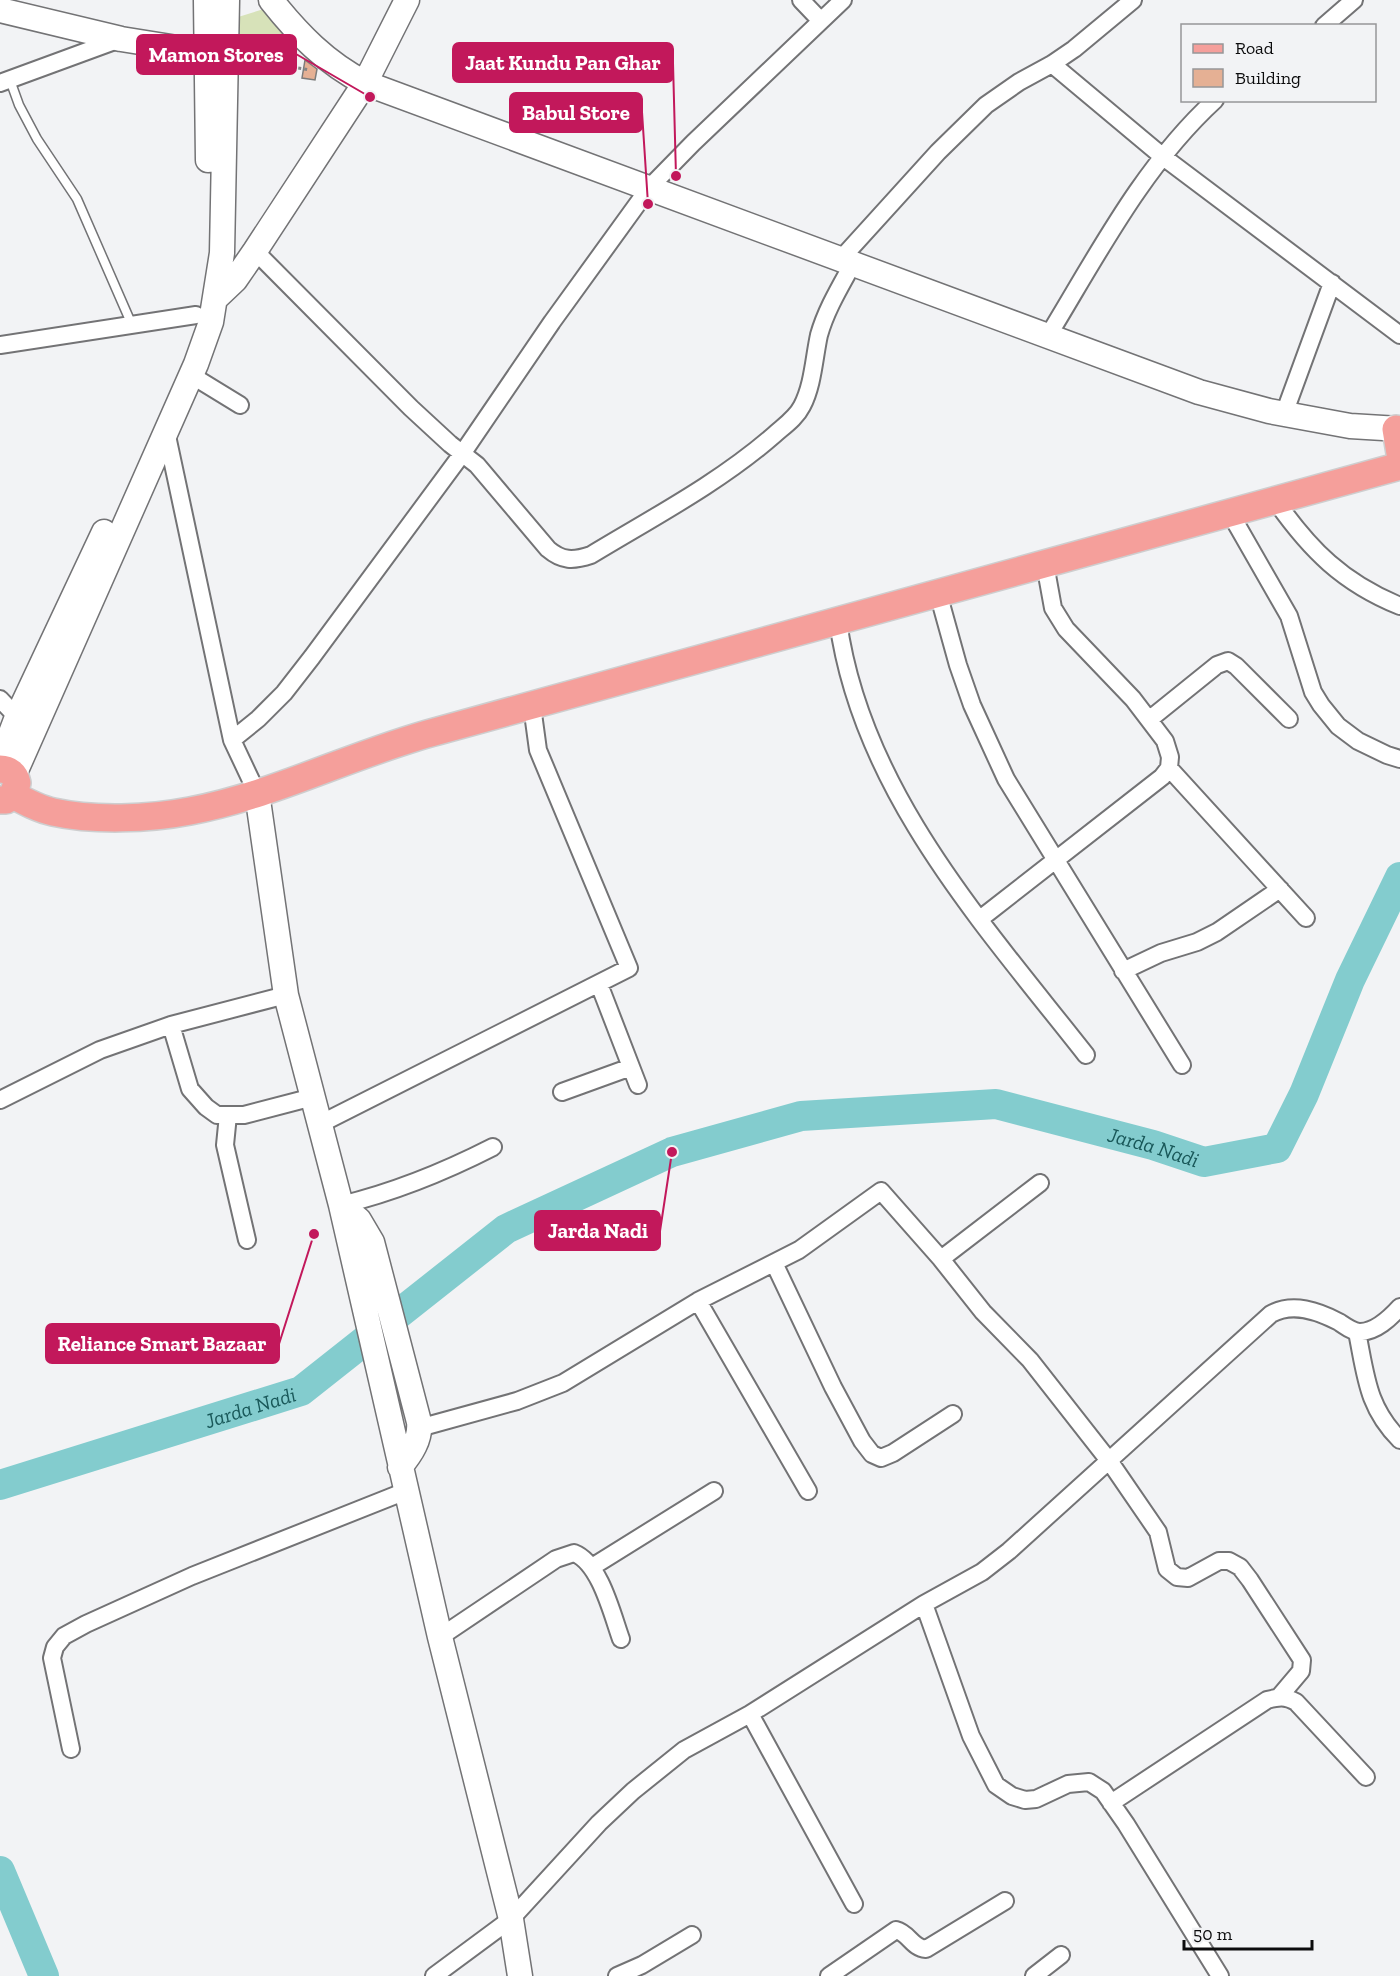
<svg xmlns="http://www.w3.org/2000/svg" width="1400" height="1976" viewBox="0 0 1400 1976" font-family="'Zilla Slab',serif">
<rect width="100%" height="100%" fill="#f2f3f5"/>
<path fill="#d7e2b9" d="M 267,8 L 299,46 L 295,51 L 290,52 L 235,46 L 235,18 Z"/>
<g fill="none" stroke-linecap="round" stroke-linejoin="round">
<g stroke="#83ccce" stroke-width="30">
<path id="s1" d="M 0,1485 L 301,1391 L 506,1229 L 672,1152 L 801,1116 L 996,1104 L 1153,1145 L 1204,1162 L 1277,1148 L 1304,1094 L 1350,980 L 1400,877"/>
<path d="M 0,1871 L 44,1976"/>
</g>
</g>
<path fill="#e5b094" stroke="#7d7c7b" stroke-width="1.5" d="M 249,50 L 275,53 L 272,74 L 246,70 Z
M 305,60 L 317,69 L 315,80 L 302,78 Z"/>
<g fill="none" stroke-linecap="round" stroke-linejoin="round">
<defs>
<path id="lane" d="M 10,80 L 19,105 L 37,139 L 77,199 L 132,325"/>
<path id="street" d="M 801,0 L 821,21
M 1324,26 L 1354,0
M 1052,64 L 1162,156 L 1400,335
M 0,83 L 120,39
M 255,251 L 411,408 L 450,444 L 477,465 L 548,549 C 562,561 573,561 591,555 C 652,518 719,483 774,435 C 784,426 796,418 802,406 C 813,385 814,358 819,335 C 826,310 840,287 852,265
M 840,260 L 938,152 L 986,105 L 1019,82 L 1052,64 L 1074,49 L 1133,0
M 1048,336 C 1098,254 1143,166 1215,100
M 0,345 L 196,315
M 191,375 L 240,405
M 1284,414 L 1332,283
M 166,431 L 232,740 L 257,793
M 1275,500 C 1310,550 1343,583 1400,606
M 1230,513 L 1289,616 L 1313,692 L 1321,705 L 1338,726 L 1358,741 L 1387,755 L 1400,759
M 938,593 L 958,665 L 972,705 L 1006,779 L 1182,1065
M 838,621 C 861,791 984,925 1086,1055
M 0,699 L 17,717
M 1150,719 L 1217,665 L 1228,661 L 1236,666 L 1289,719
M 232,740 L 258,719 L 284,693 L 312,657 L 462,454 L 552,322 L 649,188 L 693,143 L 843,0
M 1169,768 L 1306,918
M 980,919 L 1162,777 L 1169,768 L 1170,757 L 1165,741 L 1133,699 L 1066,629 L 1053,608 L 1045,564
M 1123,971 L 1161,953 L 1197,942 L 1217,932 L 1280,889
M 599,984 L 638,1085
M 171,1025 L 190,1089 L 206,1107 L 217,1115 L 244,1115 L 313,1097
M 562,1092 L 631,1067
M 0,1100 L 100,1050 L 171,1025 L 286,995
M 228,1115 L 225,1145 L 247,1240
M 320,1124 L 629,968 L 538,750 L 532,706
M 341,1205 C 395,1192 444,1172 493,1147
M 941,1259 L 1040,1183
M 774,1263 L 833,1387 L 862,1441 L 872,1454 L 881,1458 L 893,1453 L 953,1414
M 698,1301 L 808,1491
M 1357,1332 C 1366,1376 1367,1407 1400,1440
M 419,1428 L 517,1401 L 563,1383 L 698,1301 L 799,1250 L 881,1191 L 941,1259 L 983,1312 L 1030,1360 L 1110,1462 L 1158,1532 L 1167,1569 L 1177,1577 L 1188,1578 L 1219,1561 L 1229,1561 L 1240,1567 L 1250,1580 L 1302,1660 L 1301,1671 L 1279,1697
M 592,1567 L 714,1491
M 924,1604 L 971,1736 L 996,1785 L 1012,1796 L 1025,1800 L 1036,1799 L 1068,1784 L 1089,1782 L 1103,1791 L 1126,1824 L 1220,1976
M 440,1637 L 556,1559 L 574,1553 C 600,1563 612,1614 621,1639
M 750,1714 L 854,1904
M 71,1749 L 52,1658 L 55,1647 L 64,1636 L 86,1624 L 192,1576 L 406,1491
M 1111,1803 L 1267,1700 C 1279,1697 1285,1696 1296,1702 L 1366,1777
M 434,1976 L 511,1919 L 599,1823 L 633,1791 L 684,1750 L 750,1714 L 924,1604 L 982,1572 L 1009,1551 L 1271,1314 C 1293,1302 1318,1311 1339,1322 C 1345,1326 1353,1332 1360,1332 C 1376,1332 1390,1318 1400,1307
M 617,1976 L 642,1965 L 692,1935
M 829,1976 L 896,1930 C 909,1933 912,1948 926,1949 L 1005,1901
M 1034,1976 L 1061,1955"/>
<path id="secondary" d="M 206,0 L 208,160
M 271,0 C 298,34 326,63 365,83 L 1199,392 L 1269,411 L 1350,426 L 1400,429
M 0,10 L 121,39 L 221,55
M 216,298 L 235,280 L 255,251 L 365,83 L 407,0
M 0,762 L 17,717 L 104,532
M 14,775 L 196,364 L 211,322 L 222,253 L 227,0
M 257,793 L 286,995 L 341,1205 L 440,1637 L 511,1919 L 520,1976
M 341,1205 L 359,1220 L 372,1242 L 419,1422 C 421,1439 411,1454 400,1467"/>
<path id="primary" d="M 1396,429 L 1400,453
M 0,769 C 9,769 15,774 17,783 L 13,795 L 6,800 L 0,800
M 13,795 C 26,802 39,809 53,812 C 94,821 149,819 190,811 C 275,795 354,753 438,731 C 759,645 1079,553 1400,466"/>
</defs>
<use href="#lane" stroke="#737375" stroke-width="11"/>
<use href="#street" stroke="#737375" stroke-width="20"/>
<use href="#secondary" stroke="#737375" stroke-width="27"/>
<use href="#primary" stroke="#cececf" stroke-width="30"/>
<path stroke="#838485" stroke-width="3" stroke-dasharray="3 3" stroke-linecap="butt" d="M 245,59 L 310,70"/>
<use href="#lane" stroke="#fff" stroke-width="8"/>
<use href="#street" stroke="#fff" stroke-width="16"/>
<use href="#secondary" stroke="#fff" stroke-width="24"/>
<use href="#primary" stroke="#f59f9b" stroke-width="27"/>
</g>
<g text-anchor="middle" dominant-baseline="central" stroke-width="6" stroke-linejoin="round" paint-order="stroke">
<g font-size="21" font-style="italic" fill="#195859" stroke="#f2f3f5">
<text stroke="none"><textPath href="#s1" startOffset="1252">Jarda Nadi</textPath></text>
<text stroke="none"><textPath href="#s1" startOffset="262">Jarda Nadi</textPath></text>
</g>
</g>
<path fill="none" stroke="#c2185b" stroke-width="2" d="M370 97L296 54M676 176L673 63M648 204L642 112M672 1152L660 1231M314 1234L279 1344"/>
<g fill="#c2185b" stroke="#f2f3f5" stroke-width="2">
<circle cx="370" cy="97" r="6"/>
<circle cx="676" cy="176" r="6"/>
<circle cx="648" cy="204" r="6"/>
<circle cx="672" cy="1152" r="6"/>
<circle cx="314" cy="1234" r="6"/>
</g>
<g fill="#c2185b" stroke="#c2185b" stroke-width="2">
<rect x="137" y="35" width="159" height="39" rx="6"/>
<rect x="453" y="43" width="220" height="39" rx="6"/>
<rect x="510" y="93" width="132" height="39" rx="6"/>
<rect x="535" y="1211" width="125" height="39" rx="6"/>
<rect x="46" y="1324" width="233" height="39" rx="6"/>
</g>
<g font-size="21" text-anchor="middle" font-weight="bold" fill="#fff">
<text x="216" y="62">Mamon Stores</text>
<text x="563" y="70">Jaat Kundu Pan Ghar</text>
<text x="576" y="120">Babul Store</text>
<text x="598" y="1238">Jarda Nadi</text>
<text x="162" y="1351">Reliance Smart Bazaar</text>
</g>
<rect x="1181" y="24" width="195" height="78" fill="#f2f3f5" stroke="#969798" stroke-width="1.5"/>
<rect x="1193" y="44" width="30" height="9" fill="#f59f9b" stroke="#969798" stroke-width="1.5"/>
<text x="1235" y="54" font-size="18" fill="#0c0c0d">Road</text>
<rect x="1193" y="69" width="30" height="18" fill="#e5b094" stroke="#969798" stroke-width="1.5"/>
<text x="1235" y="84" font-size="18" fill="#0c0c0d">Building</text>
<path d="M1184 1940v9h128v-9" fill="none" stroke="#0c0c0d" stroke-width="3"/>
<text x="1193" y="1940" font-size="18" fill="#0c0c0d" stroke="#f2f3f5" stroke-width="4.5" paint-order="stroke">50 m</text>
</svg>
